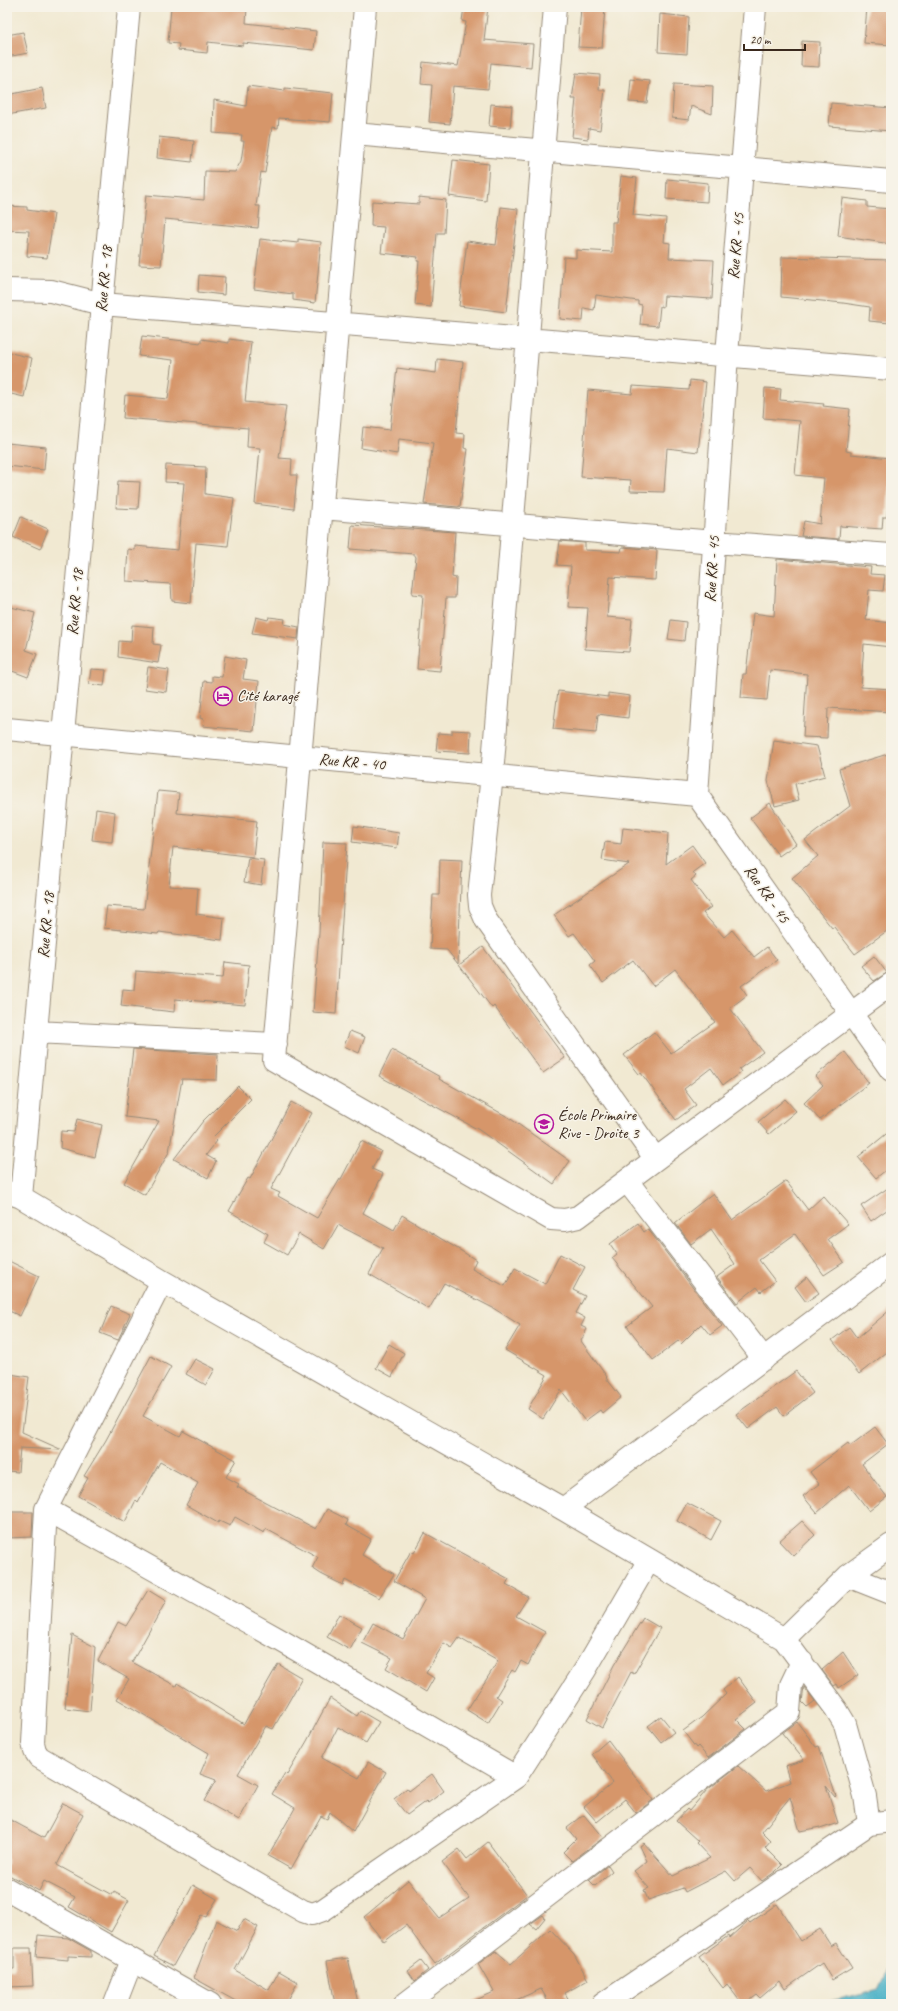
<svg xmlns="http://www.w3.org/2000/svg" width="898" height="2011" viewBox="0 0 898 2011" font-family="Caveat,sans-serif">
<rect width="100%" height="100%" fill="#f7f3e8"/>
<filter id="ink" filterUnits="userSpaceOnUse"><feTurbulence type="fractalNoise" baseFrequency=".025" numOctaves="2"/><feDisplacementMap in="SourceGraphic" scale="8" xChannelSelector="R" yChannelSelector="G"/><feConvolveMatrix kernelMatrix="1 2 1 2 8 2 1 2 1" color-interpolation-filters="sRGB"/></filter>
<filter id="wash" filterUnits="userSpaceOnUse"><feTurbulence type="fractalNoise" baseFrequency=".012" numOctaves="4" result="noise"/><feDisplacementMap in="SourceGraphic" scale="16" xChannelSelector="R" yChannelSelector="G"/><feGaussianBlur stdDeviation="0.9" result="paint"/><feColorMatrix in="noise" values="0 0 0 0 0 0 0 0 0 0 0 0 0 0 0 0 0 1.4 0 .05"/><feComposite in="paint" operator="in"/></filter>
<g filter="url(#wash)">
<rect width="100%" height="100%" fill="#f1e9d2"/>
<path fill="#47b0c6" stroke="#416d72" d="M 891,1958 L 891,2004 L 819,2004 L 879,1989 Z"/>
<g id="blocks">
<path fill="#d6966a" d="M 171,7 L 247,7 L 246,23 L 316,31 L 314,50 L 243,43 L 243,46 L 208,42 L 207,53 L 178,50 L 179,44 L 168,43 Z
M 464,7 L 488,7 L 484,40 L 533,44 L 531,67 L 491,63 L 488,89 L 453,86 L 450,124 L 429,122 L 432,85 L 421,84 L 423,62 L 458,66 L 466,22 L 462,21 Z
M 581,7 L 605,7 L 602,48 L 578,47 Z
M 867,7 L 891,7 L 891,45 L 864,43 Z
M 660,14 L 689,17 L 687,54 L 658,52 Z
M 23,32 L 28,53 L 7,57 L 7,35 Z
M 802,41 L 820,42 L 819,67 L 801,66 Z
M 576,73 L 600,75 L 599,90 L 605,90 L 600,130 L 589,128 L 588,139 L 572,137 L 576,99 L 572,99 Z
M 631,79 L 650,81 L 647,103 L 629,102 Z
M 674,84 L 713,86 L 712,114 L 691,106 L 689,120 L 672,118 Z
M 248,86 L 285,91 L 285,88 L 333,93 L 330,122 L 279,118 L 278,128 L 272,127 L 265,173 L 261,172 L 256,206 L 260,206 L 258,228 L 165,219 L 161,266 L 139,265 L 146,195 L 204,200 L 205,171 L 235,172 L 241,161 L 244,141 L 241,141 L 242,135 L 213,133 L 214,100 L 246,106 Z
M 42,88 L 46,108 L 7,115 L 7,95 Z
M 831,103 L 891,108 L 891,131 L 829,126 Z
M 491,104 L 512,106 L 510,128 L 489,126 Z
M 159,137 L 194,141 L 192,162 L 157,158 Z
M 453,160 L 489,164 L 486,201 L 449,196 Z
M 621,176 L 637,178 L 633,215 L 666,218 L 664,242 L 670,243 L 669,258 L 714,260 L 712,299 L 664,296 L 663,307 L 660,306 L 658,326 L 640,324 L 642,305 L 638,304 L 638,301 L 596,295 L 594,310 L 584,308 L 583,321 L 560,319 L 564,257 L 576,258 L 576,250 L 612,252 L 612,222 L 616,222 Z
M 667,179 L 708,183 L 707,202 L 666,199 Z
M 419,197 L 446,200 L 444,233 L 437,233 L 431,307 L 415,305 L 419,261 L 417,261 L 418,257 L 381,253 L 384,227 L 371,226 L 372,201 L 419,204 Z
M 842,198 L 867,201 L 867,207 L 891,209 L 891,244 L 838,236 Z
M 7,206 L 27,207 L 27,210 L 54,214 L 47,258 L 27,256 L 29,231 L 7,230 Z
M 501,207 L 518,209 L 506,312 L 459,306 L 467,241 L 496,245 Z
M 260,239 L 298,243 L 298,239 L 321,242 L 315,303 L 293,300 L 293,294 L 254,289 Z
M 782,257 L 891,260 L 890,323 L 869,321 L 870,307 L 843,303 L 781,297 Z
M 199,275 L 225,277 L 224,295 L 198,292 Z
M 142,336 L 201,343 L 201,339 L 229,343 L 229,339 L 251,342 L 245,402 L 286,406 L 279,458 L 292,459 L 291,475 L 297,475 L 294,509 L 255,504 L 260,448 L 247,447 L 248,428 L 123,418 L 125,395 L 168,399 L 173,360 L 139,356 Z
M 7,352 L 32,358 L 24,397 L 7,393 Z
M 437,359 L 463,362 L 456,433 L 465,434 L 464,448 L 468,449 L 460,506 L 458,507 L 424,504 L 433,443 L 399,439 L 397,454 L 361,448 L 363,427 L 390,430 L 397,368 L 436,373 Z
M 690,380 L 706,382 L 698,452 L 667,448 L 664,492 L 630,491 L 631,480 L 581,477 L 588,390 L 632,394 L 633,386 L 689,390 Z
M 765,388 L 781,389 L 780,400 L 824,404 L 823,406 L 850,409 L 846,451 L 851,452 L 851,454 L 891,458 L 891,485 L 889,485 L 887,517 L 883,517 L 882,529 L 840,526 L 839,539 L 801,536 L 804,521 L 820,524 L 824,478 L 795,475 L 800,421 L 763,418 Z
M 7,443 L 46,447 L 44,470 L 7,466 Z
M 166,465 L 206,467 L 205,494 L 234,498 L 228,546 L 196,543 L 191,603 L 172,601 L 171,584 L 126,581 L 128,549 L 135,550 L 135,546 L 178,550 L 184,483 L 165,482 Z
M 118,481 L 140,482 L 138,509 L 116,508 Z
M 21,517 L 48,529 L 40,549 L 13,537 Z
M 352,525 L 455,532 L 452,577 L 456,578 L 455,598 L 446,598 L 440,671 L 417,669 L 423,595 L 412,594 L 416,557 L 414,554 L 350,549 Z
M 560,541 L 585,543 L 585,550 L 621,552 L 622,547 L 657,550 L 655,580 L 610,577 L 607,617 L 632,619 L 629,652 L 585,649 L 588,608 L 568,607 L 571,566 L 557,565 Z
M 777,559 L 871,567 L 870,574 L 885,575 L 883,591 L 869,590 L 866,620 L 891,623 L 891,647 L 864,644 L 861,687 L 891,689 L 891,712 L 828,708 L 827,738 L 803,737 L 807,674 L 770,670 L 767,700 L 741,698 L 743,674 L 746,674 L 753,613 L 774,616 Z
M 7,606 L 35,613 L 26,650 L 37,654 L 28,677 L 7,669 Z
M 256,617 L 268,620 L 269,617 L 285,619 L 284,624 L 299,627 L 298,639 L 252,633 Z
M 671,620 L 686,622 L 684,641 L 668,639 Z
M 132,625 L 154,627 L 153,644 L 161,645 L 158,663 L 118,657 L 119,641 L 131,642 Z
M 225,656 L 246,660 L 243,679 L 259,681 L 254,731 L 203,726 L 204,719 L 200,718 L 204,681 L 212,682 L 212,676 L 222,677 Z
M 148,667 L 169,670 L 166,692 L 145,689 Z
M 91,669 L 106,670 L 104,686 L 89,684 Z
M 558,691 L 608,697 L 608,693 L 630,696 L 628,718 L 598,714 L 596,733 L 553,729 Z
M 452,730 L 471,731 L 470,753 L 436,751 L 438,733 L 452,734 Z
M 774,740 L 817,746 L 825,776 L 795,784 L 799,800 L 775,806 L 768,781 Z
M 891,753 L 891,928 L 855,954 L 834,927 L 832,928 L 792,878 L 818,856 L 805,840 L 850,806 L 839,769 Z
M 158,791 L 179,793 L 177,813 L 257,821 L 253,857 L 173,847 L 169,886 L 198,888 L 196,914 L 224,918 L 222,940 L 159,932 L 158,934 L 104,928 L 107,906 L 144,909 Z
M 770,803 L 796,844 L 779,856 L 750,818 Z
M 96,809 L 115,812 L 112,842 L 92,840 Z
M 354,826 L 399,833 L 397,848 L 352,842 Z
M 623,828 L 668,833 L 666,864 L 692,845 L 705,863 L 693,872 L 696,876 L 691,880 L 711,907 L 703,913 L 724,937 L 732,930 L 754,957 L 767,947 L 777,960 L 741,986 L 747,995 L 730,1008 L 763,1052 L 739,1069 L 741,1072 L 723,1085 L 711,1068 L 684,1089 L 696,1105 L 676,1120 L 641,1073 L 639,1074 L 624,1055 L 654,1032 L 671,1053 L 715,1022 L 675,969 L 653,986 L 633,960 L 603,983 L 590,965 L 595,961 L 574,933 L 569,936 L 554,915 L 629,864 L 602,860 L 605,842 L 621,844 Z
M 323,842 L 347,843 L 336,1014 L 313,1012 L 319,933 Z
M 248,858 L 264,860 L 261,885 L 244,882 Z
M 440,859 L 462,860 L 458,964 L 447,950 L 430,949 L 433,895 L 439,895 Z
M 483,947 L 565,1058 L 543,1073 L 494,1006 L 492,1008 L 459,965 Z
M 874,956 L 887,973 L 874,981 L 861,966 Z
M 225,962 L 249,965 L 245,1005 L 175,999 L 174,1012 L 121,1006 L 123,989 L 134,990 L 136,971 L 223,978 Z
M 350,1031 L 365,1037 L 359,1053 L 344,1046 Z
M 133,1049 L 218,1054 L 217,1080 L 182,1079 L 169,1152 L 145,1195 L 124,1183 L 159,1121 L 125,1117 Z
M 392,1050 L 440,1077 L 439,1079 L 508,1117 L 570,1161 L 554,1184 L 479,1130 L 379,1076 Z
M 845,1052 L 869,1083 L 820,1120 L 804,1103 L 823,1085 L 815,1076 Z
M 238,1086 L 251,1099 L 213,1137 L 217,1141 L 206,1155 L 216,1161 L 208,1178 L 174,1159 L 203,1121 Z
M 785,1099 L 796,1111 L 769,1134 L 758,1122 Z
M 291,1102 L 312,1113 L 271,1189 L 280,1193 L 278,1196 L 317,1218 L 340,1179 L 341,1179 L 361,1141 L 381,1151 L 372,1169 L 383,1174 L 363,1213 L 394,1230 L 402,1215 L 476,1260 L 472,1269 L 505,1286 L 515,1268 L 545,1284 L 560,1254 L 585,1267 L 573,1290 L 585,1296 L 576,1313 L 585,1318 L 581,1326 L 587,1329 L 581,1341 L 607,1377 L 606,1378 L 621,1397 L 602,1413 L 600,1410 L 585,1421 L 561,1390 L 543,1419 L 528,1409 L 547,1375 L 505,1350 L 520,1325 L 493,1308 L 444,1283 L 429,1309 L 369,1274 L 383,1248 L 338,1225 L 324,1249 L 299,1234 L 287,1255 L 264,1242 L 268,1234 L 229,1211 L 248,1178 L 250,1179 Z
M 77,1119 L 102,1125 L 95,1157 L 60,1148 L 61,1131 L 74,1132 Z
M 891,1130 L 891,1166 L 876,1178 L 858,1157 Z
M 786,1181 L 808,1210 L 823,1196 L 848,1224 L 828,1239 L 844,1262 L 824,1275 L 795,1234 L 759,1260 L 775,1281 L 761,1292 L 757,1287 L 737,1303 L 717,1277 L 735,1264 L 711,1229 L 691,1244 L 675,1223 L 713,1193 L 732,1220 Z
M 891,1186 L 891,1207 L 871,1221 L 861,1206 Z
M 638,1223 L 644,1232 L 648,1229 L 722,1326 L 710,1335 L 701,1324 L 681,1344 L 678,1341 L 653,1360 L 627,1326 L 652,1307 L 612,1258 L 617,1254 L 610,1244 Z
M 7,1260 L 39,1276 L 20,1316 L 7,1310 Z
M 807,1277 L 819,1293 L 806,1302 L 795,1287 Z
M 111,1306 L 130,1314 L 118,1340 L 100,1333 Z
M 891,1309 L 891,1349 L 859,1374 L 832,1340 L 849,1327 L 857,1338 Z
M 389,1344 L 404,1353 L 392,1377 L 376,1368 Z
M 151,1356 L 171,1367 L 143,1416 L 180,1436 L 183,1431 L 236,1460 L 226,1477 L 239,1484 L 237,1487 L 316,1529 L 327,1509 L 348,1520 L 346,1525 L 371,1539 L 362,1555 L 394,1574 L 379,1598 L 345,1580 L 343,1585 L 321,1574 L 312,1568 L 318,1557 L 266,1529 L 264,1533 L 235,1517 L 230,1526 L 219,1521 L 218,1523 L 186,1505 L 198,1483 L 160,1462 L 138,1502 L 136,1500 L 125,1522 L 78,1496 L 88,1478 L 84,1476 L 106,1440 Z
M 195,1359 L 215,1369 L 206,1385 L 186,1374 Z
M 796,1371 L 813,1393 L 784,1416 L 777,1407 L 748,1429 L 736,1414 Z
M 10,1374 L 29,1377 L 22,1432 L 60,1449 L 60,1450 L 20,1448 L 18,1472 L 7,1471 L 7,1400 Z
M 875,1427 L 888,1444 L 862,1464 L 887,1497 L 869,1511 L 849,1485 L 817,1513 L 803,1496 L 819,1484 L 810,1472 L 848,1443 L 850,1446 Z
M 687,1503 L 721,1521 L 711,1540 L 677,1521 Z
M 7,1512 L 33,1512 L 32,1537 L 7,1538 Z
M 802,1521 L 815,1535 L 793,1556 L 779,1541 Z
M 425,1533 L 509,1579 L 506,1584 L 528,1597 L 516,1616 L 545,1632 L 528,1665 L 521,1661 L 515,1672 L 512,1670 L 496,1696 L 502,1700 L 488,1723 L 467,1710 L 498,1661 L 496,1659 L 459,1638 L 452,1648 L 444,1643 L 426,1673 L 434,1678 L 426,1692 L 386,1668 L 392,1658 L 362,1643 L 373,1623 L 403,1639 L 425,1599 L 394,1581 L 411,1551 L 414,1553 Z
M 148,1590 L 166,1601 L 132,1662 L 176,1686 L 177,1683 L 244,1724 L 278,1664 L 302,1678 L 273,1729 L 266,1726 L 238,1774 L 258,1785 L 239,1820 L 204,1801 L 216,1780 L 200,1774 L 209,1753 L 117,1699 L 129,1679 L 98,1661 L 118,1622 L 126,1626 Z
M 339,1614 L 362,1627 L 350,1650 L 327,1637 Z
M 643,1618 L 660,1628 L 634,1674 L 631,1672 L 602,1728 L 587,1719 L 614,1665 Z
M 72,1635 L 95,1647 L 90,1711 L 65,1708 Z
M 843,1652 L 858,1675 L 839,1688 L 837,1684 L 834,1686 L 822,1670 Z
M 738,1677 L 757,1703 L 736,1719 L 746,1729 L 708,1758 L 698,1746 L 696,1748 L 683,1731 L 702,1717 L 726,1694 L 723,1690 Z
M 804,1687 L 815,1701 L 807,1707 L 802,1702 Z
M 330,1698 L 357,1716 L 360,1711 L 379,1722 L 366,1743 L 338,1727 L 322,1758 L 359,1778 L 368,1762 L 386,1772 L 353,1832 L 330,1812 L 327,1819 L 321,1816 L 291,1869 L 268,1856 L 295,1808 L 272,1794 L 285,1773 L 287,1775 L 307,1741 Z
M 661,1716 L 674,1732 L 661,1742 L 648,1726 Z
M 797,1722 L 816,1747 L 819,1746 L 836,1796 L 835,1797 L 826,1786 L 838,1823 L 820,1829 L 820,1827 L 800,1831 L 790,1797 L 762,1832 L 771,1841 L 765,1848 L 782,1865 L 775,1872 L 762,1881 L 750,1868 L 735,1881 L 726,1871 L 685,1892 L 683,1888 L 648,1900 L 644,1890 L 649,1888 L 634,1871 L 647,1861 L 640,1846 L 644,1843 L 673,1876 L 710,1858 L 696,1843 L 698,1841 L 676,1821 L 687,1809 L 689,1811 L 707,1790 L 738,1766 L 766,1791 L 790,1782 L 785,1766 L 804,1760 L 782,1733 Z
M 608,1740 L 653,1800 L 636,1813 L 625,1799 L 597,1822 L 584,1807 L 613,1783 L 592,1754 Z
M 432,1774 L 444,1791 L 428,1803 L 426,1801 L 407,1815 L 394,1799 L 407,1788 L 409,1791 Z
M 63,1803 L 83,1814 L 57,1865 L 112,1895 L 114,1892 L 129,1900 L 111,1932 L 69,1907 L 75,1897 L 44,1881 L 39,1891 L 7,1874 L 7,1818 L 44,1838 Z
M 584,1815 L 603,1838 L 572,1861 L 563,1852 L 576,1839 L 567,1828 Z
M 488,1842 L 527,1895 L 435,1964 L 406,1925 L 384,1942 L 364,1917 L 408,1880 L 439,1918 L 469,1898 L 442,1862 L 459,1849 L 467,1859 Z
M 608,1865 L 612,1871 L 595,1886 L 589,1880 Z
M 193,1885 L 217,1899 L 206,1917 L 201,1915 L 173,1966 L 154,1956 Z
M 777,1904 L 801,1941 L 820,1929 L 831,1946 L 836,1943 L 852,1968 L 832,1980 L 822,1963 L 785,1989 L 780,1981 L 760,1998 L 757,1995 L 745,2004 L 742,2004 L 727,1984 L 723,1988 L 699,1957 L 728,1936 L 729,1938 L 748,1921 L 750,1923 Z
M 543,1915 L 545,1918 L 536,1929 L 530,1924 Z
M 244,1919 L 258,1927 L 235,1970 L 269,1990 L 279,1971 L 298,1982 L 288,2000 L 294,2004 L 241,2004 L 194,1978 L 216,1920 L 237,1931 Z
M 550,1929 L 574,1954 L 588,1980 L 565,1993 L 571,2004 L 550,2004 L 541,1989 L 507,2004 L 467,2004 L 494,1992 L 478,1964 L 496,1951 L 511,1964 Z
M 38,1935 L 68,1938 L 91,1951 L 91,1957 L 68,1956 L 68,1960 L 36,1957 Z
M 14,1948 L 31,1948 L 33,1986 L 7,1987 L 7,1969 L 14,1969 Z
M 348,1958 L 358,2003 L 335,2004 L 327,1961 Z
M 421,1961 L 428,1970 L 415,1981 L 408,1971 Z"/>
</g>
</g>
<g filter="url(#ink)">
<use href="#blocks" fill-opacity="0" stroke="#968a78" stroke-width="1"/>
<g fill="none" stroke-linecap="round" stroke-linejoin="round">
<defs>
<path id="minor" d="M 365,7 L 274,1060 L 551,1219 L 565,1220 L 578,1217 L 891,984
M 555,7 L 492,775 L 479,895 L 480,906 L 486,920 L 655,1158
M 755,7 L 727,355 L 697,795 L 891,1070
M 354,134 L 891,181
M 7,290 L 51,291 L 102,304 L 891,369
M 322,508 L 714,542 L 891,555
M 7,729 L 697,795
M 36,1032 L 276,1044
M 627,1181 L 764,1359
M 7,1192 L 21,1197 L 162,1281 L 563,1509 L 784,1639 L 836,1709 L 845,1724 L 865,1796 L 869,1824
M 21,1197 L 129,7
M 162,1281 L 46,1509 L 33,1743 L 35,1751 L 39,1757 L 303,1911 L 312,1914 L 323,1910 L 516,1777 L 585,1670 L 649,1560
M 46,1509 L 280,1640 L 516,1777
M 563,1509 L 891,1263
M 848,1576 L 891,1593
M 784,1639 L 848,1576 L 891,1545
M 7,1889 L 210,2004
M 115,2004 L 132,1960
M 405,2004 L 789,1712 L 791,1685 L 802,1662
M 603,2004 L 869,1824 L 891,1821"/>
</defs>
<use href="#minor" stroke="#968a78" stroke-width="24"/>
<use href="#minor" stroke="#fff" stroke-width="22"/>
</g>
</g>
<defs>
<symbol id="hotel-ring" viewBox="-11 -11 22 22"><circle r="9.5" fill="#f7f3e8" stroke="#b5179e" stroke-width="1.5"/><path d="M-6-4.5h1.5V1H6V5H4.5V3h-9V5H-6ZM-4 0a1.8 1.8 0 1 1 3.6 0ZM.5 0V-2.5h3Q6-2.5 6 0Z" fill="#b5179e"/></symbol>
<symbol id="school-ring" viewBox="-11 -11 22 22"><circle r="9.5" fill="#f7f3e8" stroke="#b5179e" stroke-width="1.5"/><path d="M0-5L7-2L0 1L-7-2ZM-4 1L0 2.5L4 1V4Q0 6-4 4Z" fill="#b5179e"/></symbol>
</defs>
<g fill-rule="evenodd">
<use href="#hotel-ring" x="212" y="685" width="22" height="22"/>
<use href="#school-ring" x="533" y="1113" width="22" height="22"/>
</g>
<g text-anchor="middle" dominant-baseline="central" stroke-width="3" stroke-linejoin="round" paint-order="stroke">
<g font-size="16" fill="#3b2a1e" stroke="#f7f3e8">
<text transform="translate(736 246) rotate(-85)">Rue KR - 45</text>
<text transform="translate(104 279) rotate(-85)">Rue KR - 18</text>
<text transform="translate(712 569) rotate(-86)">Rue KR - 45</text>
<text transform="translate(75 602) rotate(-85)">Rue KR - 18</text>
<text transform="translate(352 762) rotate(5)">Rue KR - 40</text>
<text transform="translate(767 894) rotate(55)">Rue KR - 45</text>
<text transform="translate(46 925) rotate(-85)">Rue KR - 18</text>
</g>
<g font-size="16" fill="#3b2a1e" stroke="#f7f3e8" text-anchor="start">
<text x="237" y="696">Cité karagé</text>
<text x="558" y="1115">École Primaire<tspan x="558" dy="18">Rive - Droite 3</tspan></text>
</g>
</g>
<rect width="898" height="2011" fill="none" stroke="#f7f3e8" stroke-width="24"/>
<path d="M744 44v6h61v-6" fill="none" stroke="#3b2a1e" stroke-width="2"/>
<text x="750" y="44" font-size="12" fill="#3b2a1e" stroke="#f7f3e8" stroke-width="3" paint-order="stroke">20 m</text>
</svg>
